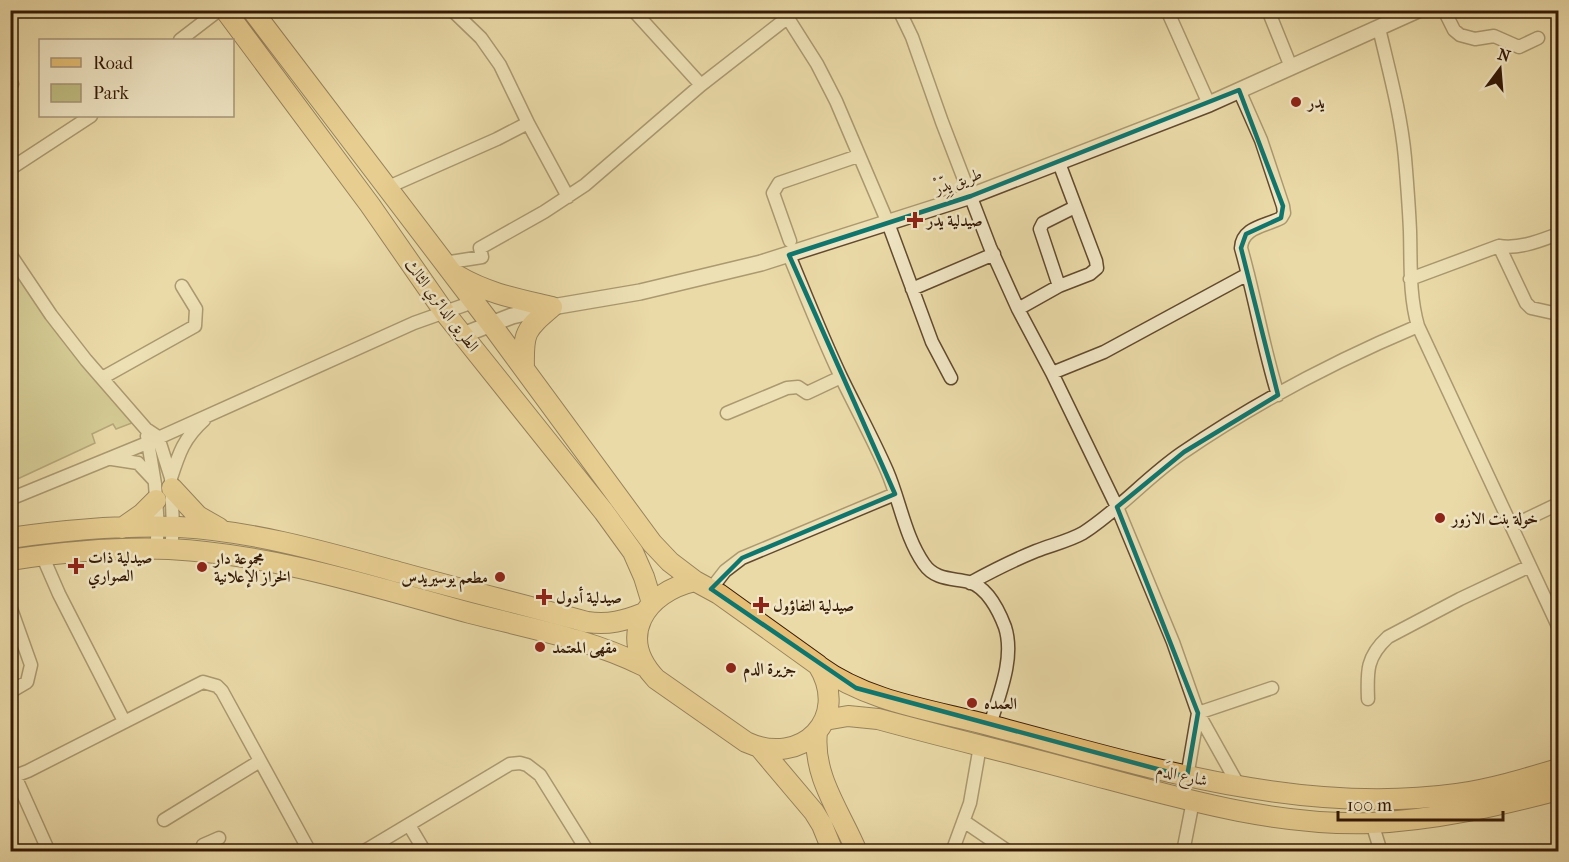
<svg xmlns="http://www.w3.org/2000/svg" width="1569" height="862" viewBox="0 0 1569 862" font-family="'IM FELL French Canon',Amiri,serif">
<rect width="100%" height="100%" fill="#eadaa8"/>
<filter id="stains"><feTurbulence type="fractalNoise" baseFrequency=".00333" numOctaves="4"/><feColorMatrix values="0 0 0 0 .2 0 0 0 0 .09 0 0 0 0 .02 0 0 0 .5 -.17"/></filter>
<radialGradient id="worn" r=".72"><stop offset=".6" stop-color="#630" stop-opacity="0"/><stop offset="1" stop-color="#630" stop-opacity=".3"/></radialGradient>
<path fill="#bfbd82" stroke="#7a6c44" stroke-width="1.5" d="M 10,261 L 44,312 L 132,423 L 116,429 L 113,424 L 92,434 L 95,443 L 11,482 Z"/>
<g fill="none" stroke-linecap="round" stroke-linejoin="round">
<defs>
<path id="minor" d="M 56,10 L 61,10
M 452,10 L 481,38 L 500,65 L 528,123 L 568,197
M 633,10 L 701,85
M 899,10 L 912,37 L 942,122 L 990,247 L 1018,309 L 1052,373 L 1117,507 L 1173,642 L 1198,713 L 1240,788
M 1167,10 L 1209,104
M 1268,10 L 1291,67
M 1444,10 L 1454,30 L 1460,35 L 1475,39 L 1494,36 L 1519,47 L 1538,38
M 784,12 L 817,64 L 836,101 L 888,223 L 932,342 L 951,378
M 1379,28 C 1389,71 1401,114 1405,158 C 1407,182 1409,207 1410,231 C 1411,263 1409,295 1418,326 L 1558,626
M 180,40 L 219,10
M 10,84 L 12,84
M 1239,90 L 1261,140 L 1283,206 L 1284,213 L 1281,218 C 1266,226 1242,227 1241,248 C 1255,297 1263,347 1278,395
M 10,169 L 91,116
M 386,188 L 497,139 L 528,123
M 790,241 L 773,193 L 779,183 L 858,156
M 1499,246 L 1526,303 L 1531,308 L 1558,314
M 10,254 L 51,315 L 86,360 L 146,429 L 158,437 L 171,478 L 173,528 L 171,549
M 789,255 C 806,296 822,337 841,377 C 856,408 873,439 887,471 C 900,501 905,537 924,564 C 935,580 952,578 969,582 C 987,587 999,611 1005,627 C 1015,658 999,695 990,725
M 444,263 L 482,257 L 480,248 L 544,212 L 585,185 L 701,85 L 787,18
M 1410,279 L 1499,246 C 1520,249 1539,241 1558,234
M 1059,286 L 1040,229 L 1043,223 L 1075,207
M 912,289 L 994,254
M 1018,309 L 1059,286 L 1090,274 L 1097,268 L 1096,261 L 1059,163
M 1052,373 L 1104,352 L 1248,274
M 102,378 L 195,326 L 196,309 L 182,286
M 727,413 L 787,388 L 798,387 L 807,393 L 841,377
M 147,436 L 155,484 L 158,528 L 156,549
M 112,459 L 138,463 L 153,479
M 171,478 C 179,453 184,438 204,420
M 10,499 L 147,443 L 414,323 L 473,302
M 1512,526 L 1558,504
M 42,555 L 59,594 L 124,721
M 970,583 C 992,571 1014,560 1036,551 C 1051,545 1069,541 1083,533 C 1119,510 1147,477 1182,453 C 1255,403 1337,360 1418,326
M 711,589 L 725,571 L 742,558 L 895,494
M 10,606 L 31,665 L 27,682 L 10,692
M 1368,699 C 1367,672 1366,657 1388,637 L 1460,599 L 1530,566
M 1198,713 L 1272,688
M 1187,777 L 1198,713
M 164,820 L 260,761
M 965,822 L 1009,852
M 1372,823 L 1381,852
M 409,825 L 425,852
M 49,852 L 15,776 L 28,771 L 203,682 L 217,686 L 222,691 L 310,852
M 201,852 L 203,845 L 219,838
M 363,852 L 510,764 L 520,763 L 527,765 L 540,775 L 588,852
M 952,852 L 970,803 L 980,746
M 1183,852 L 1193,801"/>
<path id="tertiary" d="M 463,335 L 512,316 L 552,307 L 640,292 L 761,263 L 971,196 L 1209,104 L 1418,10"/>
<path id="primary" d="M 225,10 L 370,205 L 445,313 L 604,512 L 633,552 L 644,577 L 652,603
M 252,10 L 491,324 L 652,543 L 670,562 L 695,581 L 719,594 L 818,665 C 851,718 802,768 746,742 L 656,679 C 616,637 645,592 695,581
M 458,276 C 489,294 518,299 552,307
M 524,368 C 523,332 525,330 552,307
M 172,488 L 198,516 L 219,528
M 122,528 L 142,514 L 156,500
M 10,538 C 65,530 123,525 179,527 C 254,531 329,553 402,573 C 463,590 525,605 587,622 C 609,625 624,621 644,613
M 10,560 C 63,552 116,547 169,549 C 271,554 372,586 470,613 C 528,628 590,639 644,666
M 819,666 C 868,702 932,710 989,725 C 1143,765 1296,816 1457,794 C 1492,789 1525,779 1558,769
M 825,720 L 848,716 L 878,719 C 947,738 1016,754 1085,773 C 1179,798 1273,826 1371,823 C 1435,820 1497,806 1558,790
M 817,732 C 812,776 841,813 857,852
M 760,748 L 814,812 L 822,825 L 833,852"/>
</defs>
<use href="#minor" stroke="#624a2e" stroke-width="15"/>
<use href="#tertiary" stroke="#624a2e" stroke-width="18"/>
<use href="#primary" stroke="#351a06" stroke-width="22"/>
<use href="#minor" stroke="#f1e7c6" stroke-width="12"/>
<use href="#tertiary" stroke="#f1e7c6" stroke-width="15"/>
<use href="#primary" stroke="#e5bd74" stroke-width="20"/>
</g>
<path d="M0 0H1569V862H0ZM 1239,90 L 1283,206 L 1281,218 L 1246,234 L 1241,248 L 1278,395 L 1184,452 L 1117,507 L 1198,713 L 1187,777 L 856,688 L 711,589 L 742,558 L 895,494 L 789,255 L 971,196 Z" fill="#eadaa8" fill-opacity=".55" fill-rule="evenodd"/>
<path fill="none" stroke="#0f766e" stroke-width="4.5" stroke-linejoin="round" d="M 1239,90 L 1283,206 L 1281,218 L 1246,234 L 1241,248 L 1278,395 L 1184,452 L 1117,507 L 1198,713 L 1187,777 L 856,688 L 711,589 L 742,558 L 895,494 L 789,255 L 971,196 Z"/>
<g fill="#8f2418" stroke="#f1e7c6" stroke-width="2">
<circle cx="1296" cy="102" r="6"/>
<path d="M912 211h6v6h6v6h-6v6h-6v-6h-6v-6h6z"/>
<circle cx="1440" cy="518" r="6"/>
<path d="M73 557h6v6h6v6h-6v6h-6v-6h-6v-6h6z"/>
<circle cx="202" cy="567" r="6"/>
<circle cx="500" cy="577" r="6"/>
<path d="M541 588h6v6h6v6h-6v6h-6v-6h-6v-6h6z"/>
<path d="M758 596h6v6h6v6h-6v6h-6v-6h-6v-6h6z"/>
<circle cx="540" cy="647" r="6"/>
<circle cx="731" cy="668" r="6"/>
<circle cx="972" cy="703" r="6"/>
</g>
<g text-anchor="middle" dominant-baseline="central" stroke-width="5" stroke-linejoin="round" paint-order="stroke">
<g font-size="16" font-weight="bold" fill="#351a06" stroke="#f1e7c6" text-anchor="start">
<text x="1308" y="102">يدر</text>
<text x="927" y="220">صيدلية يدر</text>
<text x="1452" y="518">خولة بنت الازور</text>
<text x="88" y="557">صيدلية ذات<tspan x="88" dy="18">الصواري</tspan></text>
<text x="214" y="558">مجموعة دار<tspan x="214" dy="18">الخراز اﻹعلانية</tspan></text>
<text x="488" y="577" text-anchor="end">مطعم يوسيريدس</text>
<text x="556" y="597">صيدلية أدول</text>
<text x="773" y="605">صيدلية التفاؤول</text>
<text x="552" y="647">مقهى المعتمد</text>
<text x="743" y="668">جزيرة الدم</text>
<text x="984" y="703">العمده</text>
</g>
<g font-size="16" fill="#351a06" stroke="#f1e7c6">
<text transform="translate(958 181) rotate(-19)">طريق يِدِّرْ</text>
<text transform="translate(442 305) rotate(53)">الطريق الدائري الثالث</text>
<text transform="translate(1182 775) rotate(13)">شارع الدَم</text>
</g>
</g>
<rect width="1569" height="862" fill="none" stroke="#eadaa8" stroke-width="36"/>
<rect x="12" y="12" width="1545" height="838" fill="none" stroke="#351a06" stroke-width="3"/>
<rect x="18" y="18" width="1533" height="826" fill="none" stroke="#351a06" stroke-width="1.5"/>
<rect x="39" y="39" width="195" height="78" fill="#f1e7c6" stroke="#a69579" stroke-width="1.5"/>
<rect x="51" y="58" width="30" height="9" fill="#e5bd74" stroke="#a69579" stroke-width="1.5"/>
<text x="93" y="69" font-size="18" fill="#351a06">Road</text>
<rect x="51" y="84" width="30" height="18" fill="#bfbd82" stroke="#a69579" stroke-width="1.5"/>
<text x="93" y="99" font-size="18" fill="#351a06">Park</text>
<g transform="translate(1500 69) rotate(16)" stroke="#f1e7c6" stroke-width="4.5" paint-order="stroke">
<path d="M0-4.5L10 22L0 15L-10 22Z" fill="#351a06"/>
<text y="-9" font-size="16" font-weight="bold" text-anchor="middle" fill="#351a06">N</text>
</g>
<path d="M1338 811v9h165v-9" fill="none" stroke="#351a06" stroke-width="3"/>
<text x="1347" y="811" font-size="18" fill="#351a06" stroke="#f1e7c6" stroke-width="4.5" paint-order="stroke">100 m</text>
<rect width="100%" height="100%" filter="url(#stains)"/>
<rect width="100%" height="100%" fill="url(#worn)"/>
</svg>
